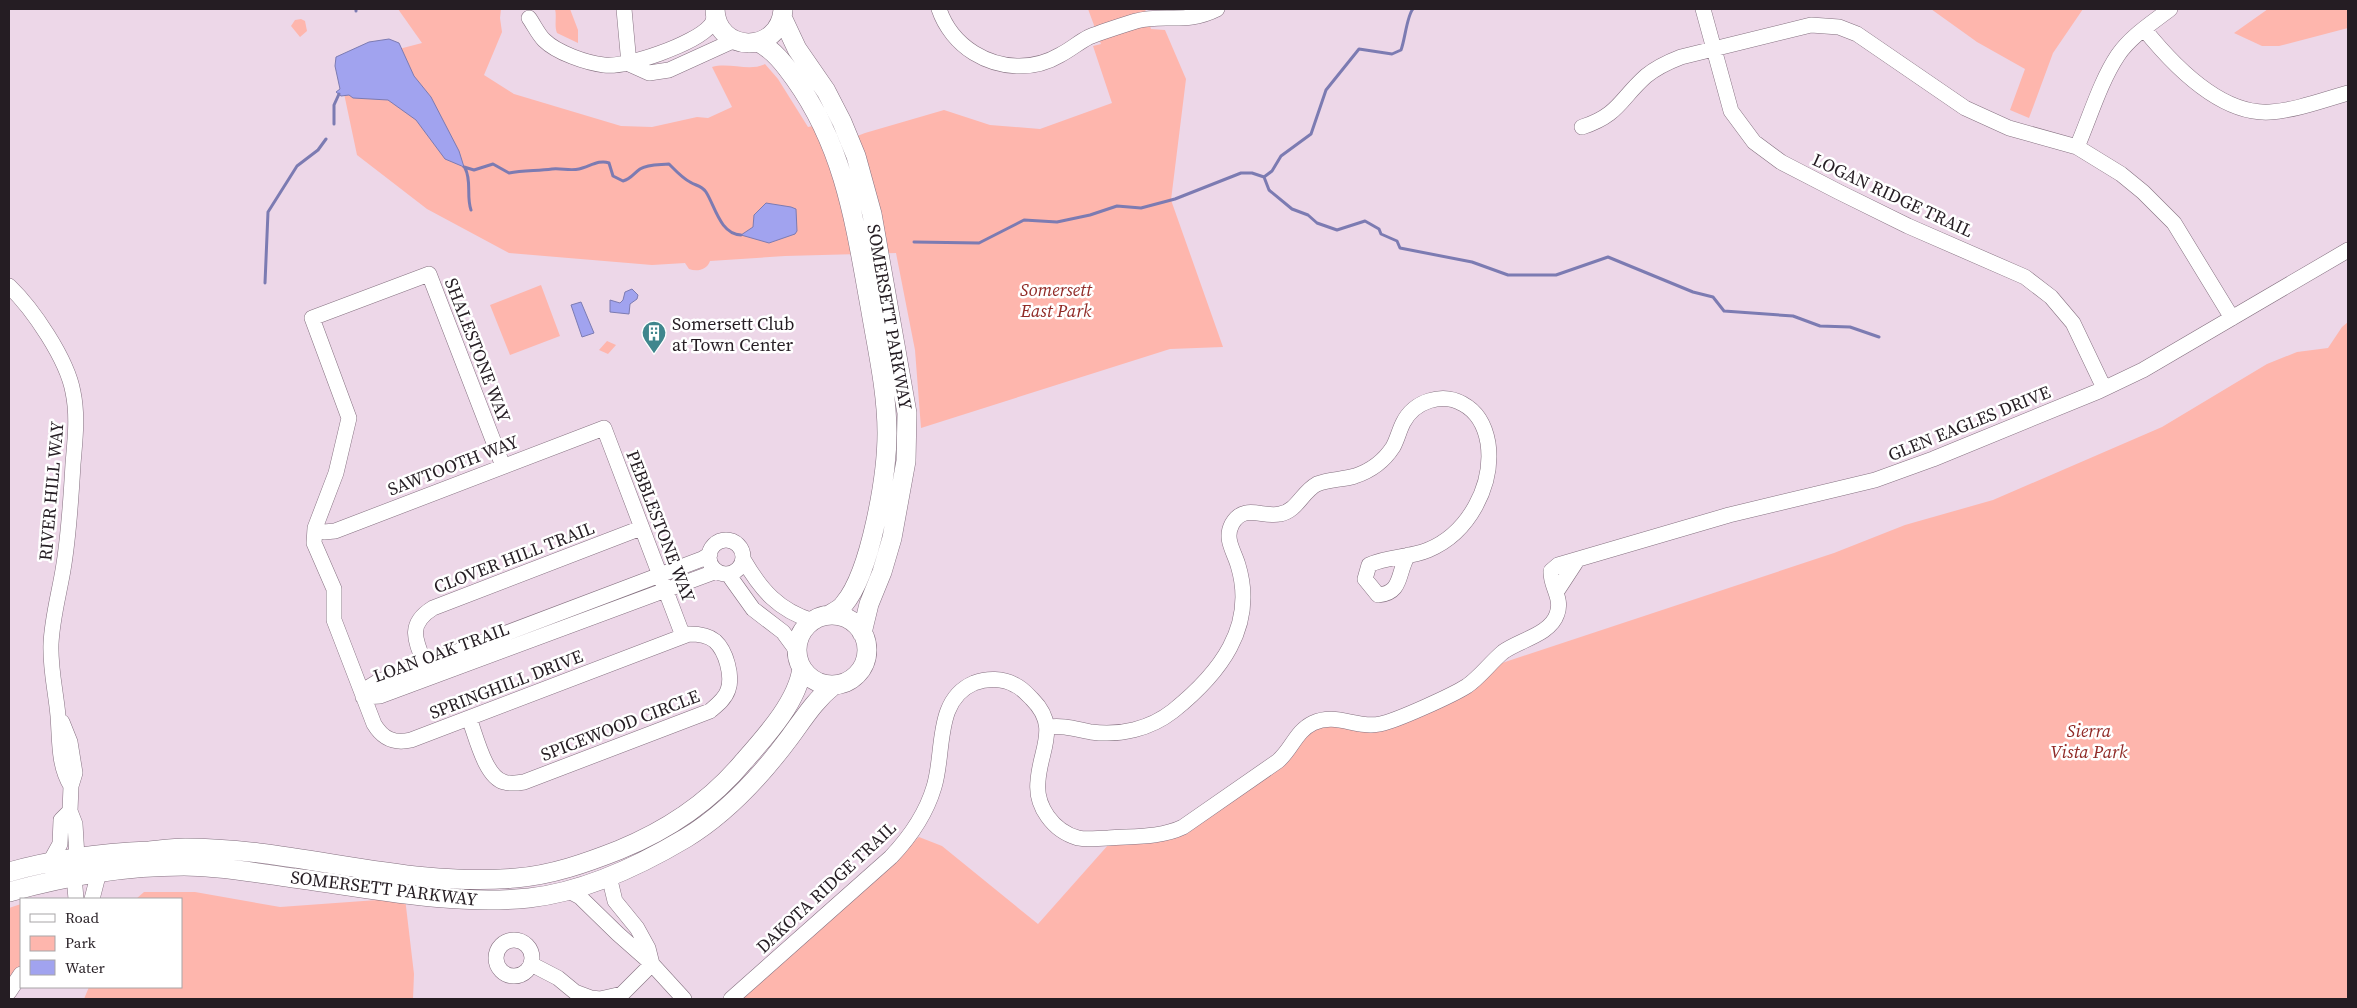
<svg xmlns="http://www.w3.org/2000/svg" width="2357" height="1008" viewBox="0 0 2357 1008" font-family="'Source Serif 4',serif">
<rect width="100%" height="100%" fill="#edd7e8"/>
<path fill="#feb6ad" d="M 398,9 L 501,9 L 500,18 L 502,32 L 484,75 L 514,94 L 621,126 L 652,127 L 697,117 L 708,118 L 732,107 L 712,67 C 729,62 750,72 765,64 L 778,79 L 808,127 L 813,126 L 824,149 L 865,133 L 944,110 L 990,125 L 1040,129 L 1112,103 L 1093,46 L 1101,44 L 1088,9 L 1145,9 L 1151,29 L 1165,30 L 1186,79 L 1171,200 L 1223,347 L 1170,349 L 921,428 L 915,350 L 896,253 L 785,256 L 710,261 C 707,270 697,272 689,269 L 685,263 L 652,265 L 509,253 L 427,209 L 357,155 L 338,65 L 422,43 Z
M 555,9 L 570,9 L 578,30 L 578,43 L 557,33 C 554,26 557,17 555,9 Z
M 1931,9 L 2083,9 L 2053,53 L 2029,118 L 2010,110 L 2025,69 L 1977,42 Z
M 2268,9 L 2348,9 L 2348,28 L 2279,46 L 2262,46 L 2234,33 Z
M 301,19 L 305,21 L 307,31 L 300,37 L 291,26 L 295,20 Z
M 541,285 L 560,336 L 510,355 L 490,305 Z
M 2348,322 L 2348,999 L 741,999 L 919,837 L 942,846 L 1038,924 L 1109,844 L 1174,835 L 1317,725 L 1369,730 L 1493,666 L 1834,553 L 1905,525 L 1993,500 L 2162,427 L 2267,364 L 2297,352 L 2328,348 L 2342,327 Z
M 607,341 L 616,345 L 608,354 L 599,350 Z
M 144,892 L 195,892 L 280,907 L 405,898 L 414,974 L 413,999 L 84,999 L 89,987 L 181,987 L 181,899 L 136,899 Z
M 21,904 L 21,965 L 9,978 L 9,908 Z"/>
<path fill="#a1a3ef" stroke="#7c7bb2" d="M 389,39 L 399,43 L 414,76 L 431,97 L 459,151 L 464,167 L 445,159 L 416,120 L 388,100 L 353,98 L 349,95 L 341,96 L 336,92 L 340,89 L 335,66 L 336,57 L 369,42 Z
M 766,203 L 791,207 L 796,209 L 797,231 L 795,234 L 769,243 L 741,235 L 753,227 L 754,215 Z
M 632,289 L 638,295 L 637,299 L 630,304 L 629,314 L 610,312 L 610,300 L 620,303 L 623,300 L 625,292 Z
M 581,302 L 594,333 L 582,337 L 571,305 Z"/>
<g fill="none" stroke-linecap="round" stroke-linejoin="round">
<path stroke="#7c7bb2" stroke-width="3" d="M 356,9 L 356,11
M 334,124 L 334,105 L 339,94
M 464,167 L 474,170 L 493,164 L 509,173 C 523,170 537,171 552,169 C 561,168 570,171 579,169 C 589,167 599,159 609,163 L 613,176 L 623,181 C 631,179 633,174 640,169 C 648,164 659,165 669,164 C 675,170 682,178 690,182 C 696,186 701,185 706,192 C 715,206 720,234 741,235
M 465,168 C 472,181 466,196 471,210
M 1264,177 L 1269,190 L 1292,209 L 1308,215 L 1317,223 L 1337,230 L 1365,221 L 1379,229 L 1381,234 L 1397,241 L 1400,248 L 1472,262 L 1508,275 L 1556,275 L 1608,257 L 1693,292 L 1713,297 L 1724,311 L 1793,316 L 1820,326 L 1850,327 L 1879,337
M 914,242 L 979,243 L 1024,220 L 1057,222 L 1090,215 L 1117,206 L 1141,208 L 1175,199 L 1241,173 L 1252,173 L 1264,177 L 1272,171 L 1281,156 L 1311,134 L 1326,90 L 1359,49 L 1392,54 L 1401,50 C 1405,40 1407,15 1413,9
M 265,283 L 268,212 L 297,166 L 318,150 L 326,139"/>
<defs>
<path id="minor" d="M 624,9 L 629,64
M 939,9 C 945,27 958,43 974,53 C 1000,69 1033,71 1060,55 C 1070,50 1079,42 1089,37 C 1104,31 1120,26 1136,21 C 1166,13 1185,25 1217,9
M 1703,9 L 1731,111 L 1754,142 L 1781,162 L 1839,192 L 1908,226 L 2025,277 L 2051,297 L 2073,323 L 2104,388
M 529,18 C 534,25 538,34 544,40 C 557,53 587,63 604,65 C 626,68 695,44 710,26 C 714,22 714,18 715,12
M 2144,29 C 2173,65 2220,115 2270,112 C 2297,110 2323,100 2348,93
M 629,64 L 649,73 L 669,70 L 735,40
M 1582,127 C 1619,115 1620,99 1646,76 C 1657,67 1668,62 1681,57 L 1811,25 L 1839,27 L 1857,34 L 1965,108 L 2009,128 L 2077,147 L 2121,174 L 2143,192 L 2174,223 L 2232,318
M 2077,147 C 2090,117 2100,82 2118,55 C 2131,36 2152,23 2170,9
M 9,286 C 33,309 67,359 73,392 C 78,416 75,440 73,464 C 71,499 69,535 63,570 C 59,594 52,619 51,644 C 50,669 56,692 58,716 C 60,740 58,765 71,786
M 315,528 L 324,532 L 335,531 L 604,428 L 683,636
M709 557a17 17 0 1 1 34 0a17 17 0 1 1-34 0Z
M 743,559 C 761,590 778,610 813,621
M 728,574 L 753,609 L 783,632 L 797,651
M 1557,591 L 1576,562
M 425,664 C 415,640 407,624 433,608 L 641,528
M 363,697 L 369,687 L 377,682 L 702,559 L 710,554
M 363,697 L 380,696 L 717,571
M 469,718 C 476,736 485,777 504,782 C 510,784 518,783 524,782 L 710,711 C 717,705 725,699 728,690 C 733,676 726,651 715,641 C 708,635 698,634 689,634 L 411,740 C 394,744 383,739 374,724 L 334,620 L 334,589 L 314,543 L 315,528 L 336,473 L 349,418 L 312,318 L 429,274 L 503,466
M 1048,727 C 1064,725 1075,729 1091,732 C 1120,736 1150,729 1173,711 C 1219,674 1257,627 1238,565 C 1234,551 1224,539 1232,524 C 1244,503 1263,518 1280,514 C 1297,511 1302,492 1317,484 C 1329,479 1342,480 1355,476 C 1370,471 1384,461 1393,447 C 1397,440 1399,431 1403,423 C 1414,401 1442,392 1463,404 C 1478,412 1485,426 1488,443 C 1494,485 1469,533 1428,550 C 1409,558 1387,556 1369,565 L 1365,579 L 1378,595 C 1403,593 1397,573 1408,555
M 70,811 L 75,824 L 77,857
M 50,862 L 60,844 L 61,820 L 70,811 L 71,786 L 75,773 L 70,742 L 62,722
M 74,876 L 76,899
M 609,876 L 615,901 L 637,928 L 648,948 L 652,964
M 567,890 L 580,897 L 618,934 L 652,964 L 684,999
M 92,899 L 99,872
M496 958a18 18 0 1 1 36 0a18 18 0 1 1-36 0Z
M 531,964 L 558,978 L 575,992 L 591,998 L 600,999 L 622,994 L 652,964
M 9,992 L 21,974
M 731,999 L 891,857 C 910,837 926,814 934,787 C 945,752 934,700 974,683 C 987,678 1003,678 1015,685 C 1022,688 1027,694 1032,699 C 1060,727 1040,749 1038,781 C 1035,806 1053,831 1078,838 C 1088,840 1098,838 1108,838 C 1133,836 1160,838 1183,827 L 1278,761 C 1292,749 1296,731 1313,723 C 1336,712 1357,729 1380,724 C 1396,721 1453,695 1467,686 C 1480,677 1490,663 1503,652 C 1519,640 1550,635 1557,614 C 1563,598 1550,586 1551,571 L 1558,565 L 1729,515 L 1875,480 L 1933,459 L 2099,391 L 2143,370 L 2348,250"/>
<path id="major" d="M 715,9 C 716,53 779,55 783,10
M 782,17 L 797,49 L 826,91 L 842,122 L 856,156 L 872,214 L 907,413 L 906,461 L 892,538 L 882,572 L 869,604 L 862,633
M 758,42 C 774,50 785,65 795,79 C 845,149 855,224 870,306 C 877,348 887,391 887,433 C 887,475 871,572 844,604 C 841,609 834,612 829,615
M797 650a35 35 0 1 1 70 0a35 35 0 1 1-70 0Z
M 9,872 C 55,859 101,853 149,851 C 161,850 173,848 185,848 C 296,848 405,888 516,878 C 552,875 586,863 619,850 C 668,830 710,802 744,761 C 766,736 798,701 802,668
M 9,892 C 66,876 125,866 184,866 C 220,866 257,873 293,878 C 370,888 451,906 529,898 C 583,892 639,866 686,838 C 727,813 761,776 790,737 C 804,718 815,700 834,685"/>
</defs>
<use href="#minor" stroke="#857180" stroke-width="16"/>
<use href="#major" stroke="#857180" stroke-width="20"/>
<use href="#minor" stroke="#fff" stroke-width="15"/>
<use href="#major" stroke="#fff" stroke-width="19"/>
</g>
<defs>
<symbol id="building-pin" viewBox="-11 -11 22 30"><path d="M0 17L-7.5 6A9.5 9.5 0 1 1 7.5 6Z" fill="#3f868d" stroke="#fff"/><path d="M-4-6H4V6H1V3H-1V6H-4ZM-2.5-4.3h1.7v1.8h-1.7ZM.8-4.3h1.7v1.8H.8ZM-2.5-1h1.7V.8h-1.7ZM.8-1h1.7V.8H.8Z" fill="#fff"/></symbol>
</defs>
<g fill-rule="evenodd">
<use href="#building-pin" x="640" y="319" width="28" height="38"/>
</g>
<g text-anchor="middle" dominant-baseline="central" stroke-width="5" stroke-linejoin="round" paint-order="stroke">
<g font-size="18" fill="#251d23" stroke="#fff">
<text transform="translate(1893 195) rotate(25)">LOGAN RIDGE TRAIL</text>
<text transform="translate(890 317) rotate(80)">SOMERSETT PARKWAY</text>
<text transform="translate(478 350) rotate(69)">SHALESTONE WAY</text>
<text transform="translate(1969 423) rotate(-22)">GLEN EAGLES DRIVE</text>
<text transform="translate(453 465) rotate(-21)">SAWTOOTH WAY</text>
<text transform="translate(51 491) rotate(-85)">RIVER HILL WAY</text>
<text transform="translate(661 526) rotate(69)">PEBBLESTONE WAY</text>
<text transform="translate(514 557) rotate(-21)">CLOVER HILL TRAIL</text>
<text transform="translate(441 652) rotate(-20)">LOAN OAK TRAIL</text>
<text transform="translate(506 684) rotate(-21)">SPRINGHILL DRIVE</text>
<text transform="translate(620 725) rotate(-21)">SPICEWOOD CIRCLE</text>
<text transform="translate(826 887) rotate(-43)">DAKOTA RIDGE TRAIL</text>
<text transform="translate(384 888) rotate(7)">SOMERSETT PARKWAY</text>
</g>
<g font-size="18" font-style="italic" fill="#902a26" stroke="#fff">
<text x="1056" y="289">Somersett<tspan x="1056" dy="21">East Park</tspan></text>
<text x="2089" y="730">Sierra<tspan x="2089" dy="21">Vista Park</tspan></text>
</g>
<g font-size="18" fill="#251d23" stroke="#fff" text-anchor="start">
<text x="672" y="323">Somersett Club<tspan x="672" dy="21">at Town Center</tspan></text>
</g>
</g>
<rect width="2357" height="1008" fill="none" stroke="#251d23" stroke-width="20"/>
<rect x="20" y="898" width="162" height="90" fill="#ffffff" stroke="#a8a5a7"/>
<rect x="30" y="914" width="25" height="8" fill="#ffffff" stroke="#a8a5a7"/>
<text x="65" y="923" font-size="15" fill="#251d23">Road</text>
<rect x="30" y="936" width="25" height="15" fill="#feb6ad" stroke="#a8a5a7"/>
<text x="65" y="948" font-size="15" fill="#251d23">Park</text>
<rect x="30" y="960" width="25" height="15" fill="#a1a3ef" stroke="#a8a5a7"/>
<text x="65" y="973" font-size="15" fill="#251d23">Water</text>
</svg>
